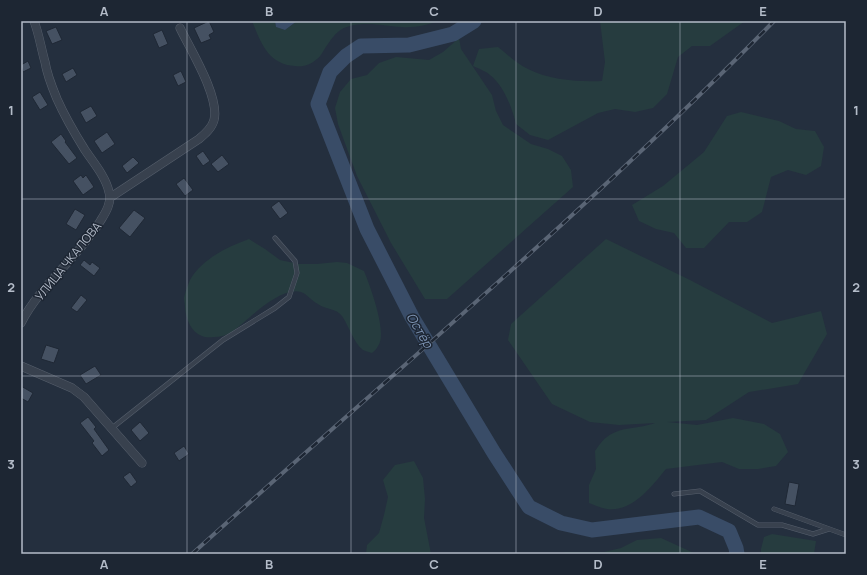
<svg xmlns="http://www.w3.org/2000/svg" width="867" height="575" viewBox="0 0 867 575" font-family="Manrope,sans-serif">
<rect width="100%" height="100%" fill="#242f3e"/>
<path fill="#263c3f" d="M 252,21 L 275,21 L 276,27 L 285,30 L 297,21 L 438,21 C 427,25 414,28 402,27 C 384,26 372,22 354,25 C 337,28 333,37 324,50 C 322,53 320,57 317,59 C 310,65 304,67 295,66 C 268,64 261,43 252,21 Z
M 600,21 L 745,21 L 710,46 L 692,46 L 678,57 L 667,94 L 653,108 L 635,112 L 615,109 L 598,113 L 548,140 L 530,135 L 516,124 C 512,108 504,86 490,75 C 486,71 479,69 473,66 L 479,49 L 498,47 C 507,54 517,64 528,69 C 550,80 578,82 602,81 L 605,62 Z
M 459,38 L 461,49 L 492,95 L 496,111 L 503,125 L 531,144 L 548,149 L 562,156 L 571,170 L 573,187 L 447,299 L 425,299 L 391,243 L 357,176 L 338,124 L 335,108 L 340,92 L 351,79 L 367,75 L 379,63 L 396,57 L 429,60 L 443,52 Z
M 741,112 L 779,121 L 796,129 L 815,131 L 824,147 L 821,166 L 806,175 L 788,170 L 771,177 L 762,212 L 747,222 L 729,222 L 704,248 L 686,248 L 674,233 L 656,229 L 639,221 L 632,205 L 663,186 L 704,152 L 727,116 Z
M 249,239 L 265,249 L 280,260 L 299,264 L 317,264 L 337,262 L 347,263 L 364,271 C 370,286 388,333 378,346 C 377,349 374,351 372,353 C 369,352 365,351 363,350 C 353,342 349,326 342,316 C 336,308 326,310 318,304 C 312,301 307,294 301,292 C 280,286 248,320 232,332 C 227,335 220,337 214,337 C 195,340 186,323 185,307 C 185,304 184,300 184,298 C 185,293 188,285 190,280 C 202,259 227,247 249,239 Z
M 606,239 L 690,280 L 772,323 L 821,311 L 827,334 L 798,384 L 749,392 L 706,420 L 667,422 L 697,425 L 733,418 L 764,424 L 780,434 L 788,452 L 776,466 L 758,469 L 739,469 L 722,462 L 666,469 C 652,486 633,512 607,509 C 601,508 595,505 589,503 L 589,485 L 596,469 L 595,451 C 598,447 602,440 607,437 C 621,426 640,429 655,423 L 619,425 L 590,422 L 552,404 L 508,340 L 511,324 Z
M 414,461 L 423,478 L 425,499 L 424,518 L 431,554 L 366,554 L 367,545 L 379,533 L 384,515 L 388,497 L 383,480 L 395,465 Z
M 772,534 L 816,541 L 814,554 L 761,554 L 761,549 L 764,537 Z
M 661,538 L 696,554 L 562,554 L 565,552 L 604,552 L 621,548 L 637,540 Z"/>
<path fill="#394c67" d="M 275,21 L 297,21 L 285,30 L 276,27 Z"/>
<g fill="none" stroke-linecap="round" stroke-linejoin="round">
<path stroke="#394c67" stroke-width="15" d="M 474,21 L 453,34 L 409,45 L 361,46 L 346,56 L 330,72 L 318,104 L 367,229 L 412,317 L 494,453 L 529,507 L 561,523 L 592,530 L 699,517 L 729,531 L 736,548 L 737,554"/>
</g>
<path fill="#455162" stroke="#1f2835" d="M 209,21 L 214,32 L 209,35 L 211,39 L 201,43 L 194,28 Z
M 56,27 L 62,40 L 52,44 L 46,31 Z
M 162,30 L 168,44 L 159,48 L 153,34 Z
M 28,61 L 31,68 L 23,72 L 21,65 Z
M 73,68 L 77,75 L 66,82 L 62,74 Z
M 181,71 L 186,82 L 178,86 L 173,75 Z
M 40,92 L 48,105 L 40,110 L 32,97 Z
M 91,106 L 97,116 L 86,123 L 80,112 Z
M 107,132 L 115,144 L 102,153 L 94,141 Z
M 61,134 L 66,141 L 65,142 L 77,158 L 69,164 L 51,142 Z
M 203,151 L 210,161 L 203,166 L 196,156 Z
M 222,155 L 229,164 L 218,172 L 211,164 Z
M 133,157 L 139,163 L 127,173 L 122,166 Z
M 81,175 L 83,178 L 86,175 L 94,187 L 83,195 L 73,181 Z
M 184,178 L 193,190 L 185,196 L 176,184 Z
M 279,201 L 288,213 L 280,219 L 271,207 Z
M 75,209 L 85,215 L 76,230 L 66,224 Z
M 134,210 L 145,218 L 130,237 L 119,228 Z
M 84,260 L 90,265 L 92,262 L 100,268 L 94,276 L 80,265 Z
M 81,295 L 87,300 L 77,312 L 71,308 Z
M 46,345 L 59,349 L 54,363 L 41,359 Z
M 95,366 L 101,375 L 86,384 L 80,375 Z
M 21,386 L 33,393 L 28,402 L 21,398 Z
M 88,417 L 96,427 L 94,429 L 109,450 L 102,456 L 92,443 L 94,441 L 80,423 Z
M 140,422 L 149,433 L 140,441 L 131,430 Z
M 184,446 L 189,454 L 179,461 L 174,453 Z
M 130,472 L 137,482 L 131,487 L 123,477 Z
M 789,482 L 799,484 L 795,506 L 785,504 Z"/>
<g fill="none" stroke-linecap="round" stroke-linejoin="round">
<defs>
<path id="service" d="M 112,428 L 223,340 L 275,308 L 289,297 L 297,273 L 295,261 L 275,238
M 674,494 L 700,491 L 758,525 L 782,525 L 813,534 L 829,529
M 774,509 L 846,535"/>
<path id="minor" d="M 111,197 L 199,139 C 205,134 212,128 214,120 C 220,97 190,49 180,28
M 21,323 C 40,285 79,257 101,220 C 106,212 112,202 109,192 C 106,177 93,162 85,150 C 75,134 65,117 57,99 C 52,87 47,75 45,62 C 41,48 39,34 34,21
M 21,366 L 72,388 L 84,397 L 142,463"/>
</defs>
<use href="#service" stroke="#565f6c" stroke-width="5"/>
<use href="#minor" stroke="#565f6c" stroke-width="9"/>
<use href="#service" stroke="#38414e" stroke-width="4"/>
<use href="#minor" stroke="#38414e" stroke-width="8"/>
<defs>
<path id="rail" d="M 192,554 C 387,378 590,209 774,21"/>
</defs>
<use href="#rail" stroke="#5a6575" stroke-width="4"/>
<use href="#rail" stroke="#1d2633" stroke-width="2.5" stroke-dasharray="8" stroke-linecap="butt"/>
</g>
<path fill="none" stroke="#b4bcc9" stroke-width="1" stroke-opacity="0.55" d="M 187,21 L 187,554M 351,21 L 351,554M 516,21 L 516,554M 680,21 L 680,554M 21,199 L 846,199M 21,376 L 846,376"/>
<g text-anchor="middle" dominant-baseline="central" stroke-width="3" stroke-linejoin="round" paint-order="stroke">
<g font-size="12" fill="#b4bcc9" stroke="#1d2633">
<text transform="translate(68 261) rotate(-51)">УЛИЦА ЧКАЛОВА</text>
</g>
<g font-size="13" font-style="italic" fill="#7c92b1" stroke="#1d2633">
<text transform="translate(420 330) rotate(59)">Остёр</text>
</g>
</g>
<rect width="867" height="575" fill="none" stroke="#1d2633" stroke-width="44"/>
<rect x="22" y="22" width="823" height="531" fill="none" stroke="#b4bcc9" stroke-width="1.5"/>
<g font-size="13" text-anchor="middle" font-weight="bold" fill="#b4bcc9">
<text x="104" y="16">A</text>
<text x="269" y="16">B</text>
<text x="434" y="16">C</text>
<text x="598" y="16">D</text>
<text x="763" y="16">E</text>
<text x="11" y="115">1</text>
<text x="856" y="115">1</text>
<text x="11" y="292">2</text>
<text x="856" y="292">2</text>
<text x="11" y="469">3</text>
<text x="856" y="469">3</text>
<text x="104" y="569">A</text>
<text x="269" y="569">B</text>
<text x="434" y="569">C</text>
<text x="598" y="569">D</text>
<text x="763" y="569">E</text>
</g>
</svg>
